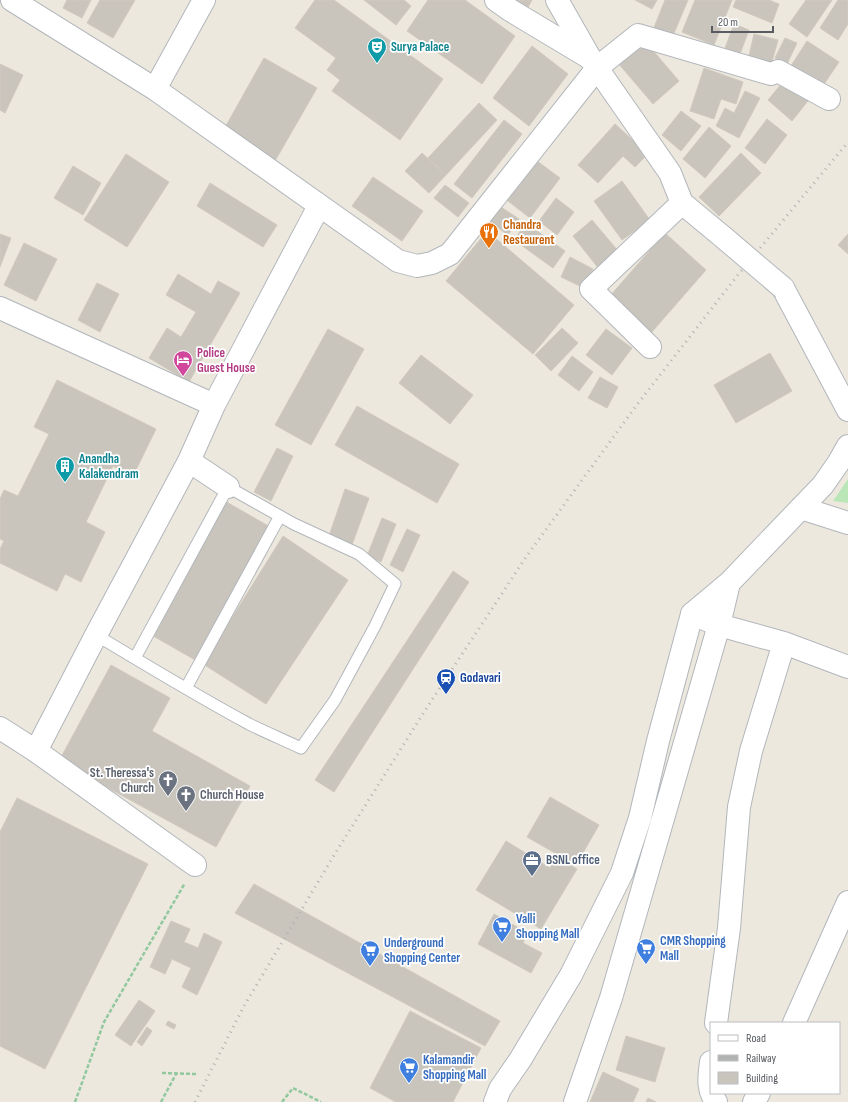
<svg xmlns="http://www.w3.org/2000/svg" width="848" height="1102" viewBox="0 0 848 1102" font-family="'Sofia Sans Condensed',sans-serif">
<rect width="100%" height="100%" fill="#ece8de"/>
<path fill="#bbe6b8" d="M 848,479 L 848,503 L 833,501 Z"/>
<path fill="#c9c5bd" stroke="#d1c9bd" d="M 67,0 L 91,0 L 82,18 L 63,8 Z
M 100,0 L 135,0 L 113,38 L 87,23 Z
M 315,0 L 334,0 L 443,79 L 400,140 L 332,91 L 340,80 L 327,70 L 336,58 L 295,28 Z
M 364,0 L 404,0 L 411,6 L 396,25 Z
M 428,0 L 465,0 L 515,36 L 482,84 L 407,31 Z
M 517,0 L 532,0 L 528,7 Z
M 635,0 L 657,0 L 652,9 Z
M 665,0 L 688,0 L 672,38 L 653,30 Z
M 695,0 L 732,0 L 714,45 L 682,32 Z
M 736,0 L 769,0 L 779,4 L 772,23 L 733,7 Z
M 806,0 L 832,0 L 807,37 L 789,24 Z
M 838,0 L 848,0 L 848,24 L 838,40 L 820,28 Z
M 734,24 L 749,30 L 740,54 L 725,48 Z
M 754,34 L 778,40 L 771,65 L 748,60 Z
M 785,38 L 797,43 L 787,64 L 775,58 Z
M 644,40 L 679,81 L 653,104 L 618,63 Z
M 807,41 L 839,62 L 820,90 L 789,69 Z
M 532,46 L 568,74 L 529,126 L 493,98 Z
M 264,58 L 317,88 L 275,161 L 223,131 Z
M 0,64 L 23,75 L 5,113 L 0,110 Z
M 704,68 L 743,82 L 736,104 L 721,99 L 714,119 L 690,111 Z
M 787,77 L 811,97 L 792,121 L 768,100 Z
M 745,91 L 760,98 L 739,138 L 716,126 L 725,108 L 734,113 Z
M 479,103 L 497,120 L 446,175 L 428,158 Z
M 681,111 L 701,126 L 681,151 L 662,135 Z
M 767,119 L 787,135 L 765,164 L 745,148 Z
M 504,120 L 522,134 L 472,198 L 454,184 Z
M 615,124 L 648,154 L 635,167 L 623,156 L 598,183 L 578,165 Z
M 709,127 L 731,146 L 705,178 L 683,159 Z
M 422,153 L 446,175 L 429,193 L 405,171 Z
M 741,153 L 761,173 L 719,216 L 699,197 Z
M 126,154 L 169,182 L 127,247 L 84,220 Z
M 533,158 L 560,178 L 530,218 L 504,198 Z
M 73,166 L 101,183 L 83,215 L 54,198 Z
M 373,177 L 423,211 L 402,241 L 352,206 Z
M 622,181 L 650,220 L 622,240 L 594,201 Z
M 210,183 L 277,225 L 263,247 L 197,206 Z
M 445,185 L 469,203 L 458,217 L 434,198 Z
M 556,198 L 574,212 L 557,235 L 539,221 Z
M 495,203 L 519,219 L 508,235 L 485,218 Z
M 592,220 L 619,252 L 599,269 L 573,236 Z
M 526,223 L 565,251 L 553,268 L 514,240 Z
M 487,231 L 574,305 L 533,354 L 446,281 Z
M 665,233 L 706,270 L 651,333 L 610,296 Z
M 0,234 L 11,238 L 0,267 Z
M 848,234 L 848,254 L 838,245 Z
M 24,243 L 57,259 L 36,301 L 4,285 Z
M 570,257 L 593,269 L 584,288 L 561,277 Z
M 178,274 L 211,294 L 218,281 L 240,293 L 189,382 L 149,358 L 167,328 L 181,337 L 196,312 L 166,295 Z
M 97,283 L 119,294 L 100,332 L 78,320 Z
M 562,328 L 578,343 L 551,371 L 535,355 Z
M 328,329 L 364,349 L 311,445 L 275,425 Z
M 606,329 L 632,348 L 612,375 L 586,355 Z
M 770,353 L 792,391 L 736,423 L 714,385 Z
M 421,355 L 473,395 L 450,424 L 399,383 Z
M 572,356 L 593,372 L 579,391 L 558,375 Z
M 600,377 L 618,387 L 607,408 L 588,398 Z
M 57,380 L 156,429 L 133,476 L 113,466 L 86,522 L 105,532 L 81,582 L 65,574 L 57,591 L 0,563 L 0,549 L 4,541 L 0,539 L 0,499 L 4,490 L 18,496 L 49,434 L 34,427 Z
M 357,406 L 459,464 L 437,503 L 335,445 Z
M 277,448 L 293,456 L 271,501 L 254,492 Z
M 345,489 L 369,498 L 352,545 L 329,536 Z
M 223,500 L 272,528 L 197,661 L 148,633 Z
M 382,518 L 396,524 L 381,562 L 367,556 Z
M 407,529 L 420,535 L 403,572 L 390,565 Z
M 283,536 L 348,580 L 266,704 L 203,664 Z
M 453,571 L 469,582 L 334,792 L 315,780 Z
M 111,665 L 170,698 L 152,731 L 250,786 L 216,847 L 59,761 Z
M 550,797 L 599,825 L 576,865 L 527,837 Z
M 17,798 L 148,864 L 45,1069 L 0,1046 L 0,832 Z
M 506,841 L 550,868 L 557,857 L 577,869 L 541,929 L 476,890 Z
M 254,884 L 500,1021 L 485,1046 L 235,913 Z
M 494,914 L 528,933 L 523,943 L 542,953 L 531,973 L 478,944 Z
M 171,921 L 190,929 L 184,942 L 198,948 L 204,933 L 222,942 L 197,995 L 182,987 L 191,968 L 172,959 L 165,974 L 150,967 Z
M 139,1000 L 155,1011 L 131,1046 L 115,1035 Z
M 410,1011 L 481,1048 L 453,1102 L 396,1102 L 370,1088 Z
M 168,1021 L 176,1025 L 174,1029 L 166,1025 Z
M 147,1027 L 152,1031 L 142,1046 L 137,1042 Z
M 626,1036 L 665,1048 L 655,1082 L 616,1070 Z
M 603,1072 L 639,1089 L 633,1102 L 590,1102 Z
M 648,1098 L 656,1102 L 646,1102 Z"/>
<g fill="none" stroke-linecap="round" stroke-linejoin="round">
<defs>
<path id="service" d="M 96,635 C 146,665 197,696 249,724 C 265,732 284,740 301,748 L 335,700 L 375,626 L 395,584 L 359,554 L 294,524 L 228,487 L 135,658
M 186,688 L 280,516"/>
<path id="minor" d="M 12,0 L 155,89 L 398,261 L 417,266 L 432,263 L 450,254 L 598,67 L 638,35 L 771,74 L 778,71 L 829,99
M 496,0 L 510,10 L 590,58
M 155,89 L 204,0
M 0,308 L 214,405
M 650,347 L 591,289 L 682,203
M 189,461 L 228,487
M 801,508 L 848,523
M 692,614 L 719,625 L 784,643 L 848,667
M 36,751 L 96,635 L 189,461 L 214,405 L 319,206
M 716,1023 L 729,928 L 739,807 L 751,751 L 784,643
M 794,1023 L 848,902
M 711,1062 C 709,1078 707,1088 716,1102
M 754,1102 L 759,1093"/>
<path id="tertiary" d="M 557,0 L 590,58 L 670,173 L 682,203 L 723,237
M 783,288 L 848,410
M 0,728 L 36,751 L 195,865
M 495,1102 L 500,1089 L 520,1060 L 571,975 L 622,873 L 640,818 L 658,741 L 692,614 L 729,583 L 823,485 L 839,462 L 848,446
M 575,1102 L 611,998 L 719,625 L 729,583"/>
</defs>
<use href="#service" stroke="#b2b6bb" stroke-width="13"/>
<use href="#minor" stroke="#b2b6bb" stroke-width="24"/>
<use href="#tertiary" stroke="#b2b6bb" stroke-width="24"/>
<path stroke="#92c89e" stroke-width="2.5" stroke-dasharray="4 2" stroke-linecap="butt" d="M 162,1073 L 196,1074
M 75,1102 L 104,1022 L 185,883
M 161,1102 L 176,1074
M 282,1102 L 293,1088 L 321,1102"/>
<use href="#service" stroke="#fff" stroke-width="11"/>
<use href="#minor" stroke="#fff" stroke-width="22"/>
<use href="#tertiary" stroke="#fff" stroke-width="22"/>
<path stroke="#b1b2b2" stroke-width="3" stroke-dasharray="1 5" stroke-linecap="butt" d="M 195,1102 L 244,1006 L 336,852 L 426,709 L 526,557 L 636,406 L 737,276 L 848,142"/>
<defs>
<path id="tertiary-bridge" d="M 723,237 L 783,288"/>
</defs>
<use href="#tertiary-bridge" stroke="#b2b6bb" stroke-width="24" stroke-linecap="butt"/>
<use href="#tertiary-bridge" stroke="#fff" stroke-width="22"/>
</g>
<defs>
<symbol id="theatre-pin" viewBox="-11 -11 22 30"><path d="M0 17L-7.5 6A9.5 9.5 0 1 1 7.5 6Z" fill="#0f9aa8" stroke="#fff"/><path d="M-5-5.5Q0-4 5-5.5V0Q5 5 0 6Q-5 5-5 0ZM-3.3-2.5H-1v1.5H-3.3ZM1-2.5H3.3v1.5H1ZM-2.8 1Q0 5.5 2.8 1Z" fill="#fff"/></symbol>
<symbol id="restaurant-pin" viewBox="-11 -11 22 30"><path d="M0 17L-7.5 6A9.5 9.5 0 1 1 7.5 6Z" fill="#e8710a" stroke="#fff"/><path d="M-5-6h1v4h1v-4h1v4h1v-4h1v5L-1.5 .5V6h-2V.5L-5-1ZM5-6V6H3V1.5H1.5Q1.5-4 5-6Z" fill="#fff"/></symbol>
<symbol id="hotel-pin" viewBox="-11 -11 22 30"><path d="M0 17L-7.5 6A9.5 9.5 0 1 1 7.5 6Z" fill="#d1479c" stroke="#fff"/><path d="M-6-4.5h1.5V1H6V5H4.5V3h-9V5H-6ZM-4 0a1.8 1.8 0 1 1 3.6 0ZM.5 0V-2.5h3Q6-2.5 6 0Z" fill="#fff"/></symbol>
<symbol id="building-pin" viewBox="-11 -11 22 30"><path d="M0 17L-7.5 6A9.5 9.5 0 1 1 7.5 6Z" fill="#0f9aa8" stroke="#fff"/><path d="M-4-6H4V6H1V3H-1V6H-4ZM-2.5-4.3h1.7v1.8h-1.7ZM.8-4.3h1.7v1.8H.8ZM-2.5-1h1.7V.8h-1.7ZM.8-1h1.7V.8H.8Z" fill="#fff"/></symbol>
<symbol id="station-pin" viewBox="-11 -11 22 30"><path d="M0 17L-7.5 6A9.5 9.5 0 1 1 7.5 6Z" fill="#1a4fb4" stroke="#fff"/><path d="M-3-6H3Q5-6 5-4V2Q5 4 3 4L4.5 6H3L1.5 4h-3L-3 6H-4.5L-3 4Q-5 4-5 2V-4Q-5-6-3-6ZM-3.5-4v3h7v-3ZM-3.5 1v1.5H-2V1ZM2 1v1.5H3.5V1Z" fill="#fff"/></symbol>
<symbol id="church-pin" viewBox="-11 -11 22 30"><path d="M0 17L-7.5 6A9.5 9.5 0 1 1 7.5 6Z" fill="#6b7280" stroke="#fff"/><path d="M-1.2-6h2.4v3.5h3.3v2.4h-3.3V6h-2.4V-.1h-3.3v-2.4h3.3Z" fill="#fff"/></symbol>
<symbol id="office-pin" viewBox="-11 -11 22 30"><path d="M0 17L-7.5 6A9.5 9.5 0 1 1 7.5 6Z" fill="#5c6f8a" stroke="#fff"/><path d="M-6-3h4V-5.5h4V-3h4V5H-6ZM-1-4.5V-3h2v-1.5ZM-6 0V1H6V0Z" fill="#fff"/></symbol>
<symbol id="supermarket-pin" viewBox="-11 -11 22 30"><path d="M0 17L-7.5 6A9.5 9.5 0 1 1 7.5 6Z" fill="#3f7fe0" stroke="#fff"/><path d="M-6-5.5h2.5l.6 2H6L4.5 2H-2.5L-4.4-4H-6ZM-1.5 3.2a1.3 1.3 0 1 0 .1 0ZM3 3.2a1.3 1.3 0 1 0 .1 0Z" fill="#fff"/></symbol>
</defs>
<g fill-rule="evenodd">
<use href="#theatre-pin" x="366" y="36" width="22" height="30"/>
<use href="#restaurant-pin" x="478" y="221" width="22" height="30"/>
<use href="#hotel-pin" x="172" y="349" width="22" height="30"/>
<use href="#building-pin" x="54" y="455" width="22" height="30"/>
<use href="#station-pin" x="435" y="667" width="22" height="30"/>
<use href="#church-pin" x="157" y="769" width="22" height="30"/>
<use href="#church-pin" x="175" y="784" width="22" height="30"/>
<use href="#office-pin" x="521" y="849" width="22" height="30"/>
<use href="#supermarket-pin" x="491" y="915" width="22" height="30"/>
<use href="#supermarket-pin" x="635" y="937" width="22" height="30"/>
<use href="#supermarket-pin" x="359" y="939" width="22" height="30"/>
<use href="#supermarket-pin" x="398" y="1056" width="22" height="30"/>
</g>
<g text-anchor="middle" dominant-baseline="central" stroke-width="3.5" stroke-linejoin="round" paint-order="stroke">
<g font-size="13" font-weight="bold" fill="#0d838f" stroke="#fff" text-anchor="start">
<text x="391" y="47">Surya Palace</text>
<text x="79" y="459">Anandha<tspan x="79" dy="15">Kalakendram</tspan></text>
</g>
<g font-size="13" font-weight="bold" fill="#c56008" stroke="#fff" text-anchor="start">
<text x="503" y="225">Chandra<tspan x="503" dy="15">Restaurent</tspan></text>
</g>
<g font-size="13" font-weight="bold" fill="#b23c85" stroke="#fff" text-anchor="start">
<text x="197" y="353">Police<tspan x="197" dy="15">Guest House</tspan></text>
</g>
<g font-size="13" font-weight="bold" fill="#164399" stroke="#fff" text-anchor="start">
<text x="460" y="678">Godavari</text>
</g>
<g font-size="13" font-weight="bold" fill="#5b616d" stroke="#fff" text-anchor="end">
<text x="154" y="773">St. Theressa's<tspan x="154" dy="15">Church</tspan></text>
<text x="200" y="795" text-anchor="start">Church House</text>
</g>
<g font-size="13" font-weight="bold" fill="#4e5e75" stroke="#fff" text-anchor="start">
<text x="546" y="860">BSNL office</text>
</g>
<g font-size="13" font-weight="bold" fill="#366cbe" stroke="#fff" text-anchor="start">
<text x="516" y="919">Valli<tspan x="516" dy="15">Shopping Mall</tspan></text>
<text x="660" y="941">CMR Shopping<tspan x="660" dy="15">Mall</tspan></text>
<text x="384" y="943">Underground<tspan x="384" dy="15">Shopping Center</tspan></text>
<text x="423" y="1060">Kalamandir<tspan x="423" dy="15">Shopping Mall</tspan></text>
</g>
</g>
<rect x="710" y="1022" width="130" height="72" fill="#ffffff" stroke="#bcbec0"/>
<rect x="718" y="1035" width="20" height="6" fill="#ffffff" stroke="#bcbec0"/>
<text x="746" y="1042" font-size="12" fill="#585c61">Road</text>
<rect x="718" y="1055" width="20" height="6" fill="#b1b2b2" stroke="#bcbec0"/>
<text x="746" y="1062" font-size="12" fill="#585c61">Railway</text>
<rect x="718" y="1072" width="20" height="12" fill="#c9c5bd" stroke="#bcbec0"/>
<text x="746" y="1082" font-size="12" fill="#585c61">Building</text>
<path d="M712 26v6h61v-6" fill="none" stroke="#585c61" stroke-width="2"/>
<text x="718" y="26" font-size="12" fill="#585c61" stroke="#ffffff" stroke-width="3" paint-order="stroke">20 m</text>
</svg>
